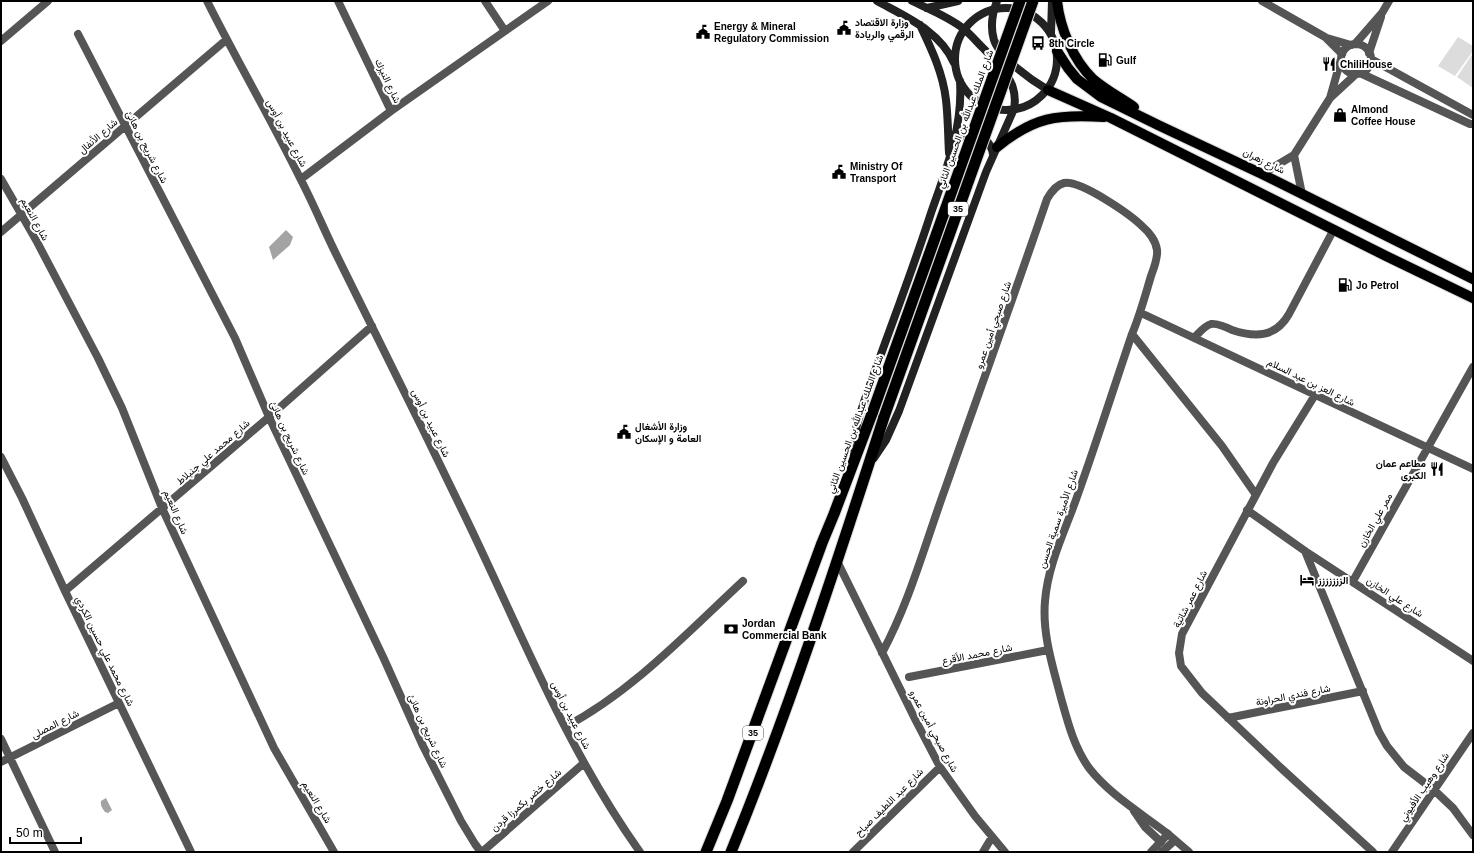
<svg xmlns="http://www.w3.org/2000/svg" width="1474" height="853" viewBox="0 0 1474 853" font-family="Helvetica,Vazirmatn,sans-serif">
<rect width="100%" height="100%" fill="#fff"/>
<path fill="#dcdcdc" d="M 1458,37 L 1473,46 L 1473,51 L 1455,76 L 1438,66 Z
M 1473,53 L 1473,88 L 1457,77 Z"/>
<path fill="#a3a3a3" d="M 286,230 L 293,237 L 290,245 L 273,260 L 269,247 Z
M 106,798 L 112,810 L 108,813 L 105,812 C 103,809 100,806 101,801 Z"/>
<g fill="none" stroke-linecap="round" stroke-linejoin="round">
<defs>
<path id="primary" d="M 1057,1 C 1060,28 1073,60 1093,79 C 1106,90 1121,98 1134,107
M 1057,51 L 1068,68 L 1077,79 L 1101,97 L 1158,125 L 1262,174 L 1473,279
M 1048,90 L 1111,118 L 1386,256 L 1473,298
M 997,147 C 1034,117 1057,114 1104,117"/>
<path id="trunk" d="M 706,852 L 727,801 L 822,543 L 834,514 L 873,411
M 731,852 C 789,710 837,563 884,417"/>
</defs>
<use href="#primary" stroke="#dbdbdb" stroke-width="12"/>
<use href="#trunk" stroke="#dbdbdb" stroke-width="13"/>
<path stroke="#555" stroke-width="8" d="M 207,1 C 237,61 271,119 301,180 C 314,205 325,232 338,258 C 380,342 422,427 463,512 C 519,627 565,747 640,852
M 485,1 L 505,31 L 548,1
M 1262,1 L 1325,37 L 1342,54
M 78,34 L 235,338 L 269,417 L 384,659 L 423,746 L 461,821 L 475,844 L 481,852
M 1327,38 L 1351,45
M 1,41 L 48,1
M 391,111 L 505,31
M 1,179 L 36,240 L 98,358 L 122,408 L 162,508 L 274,748 L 334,852
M 301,179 L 391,111 L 338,1
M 1,232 L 226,40
M 1141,313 L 1473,469
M 1132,334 L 1222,446 L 1256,495
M 1194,338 C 1199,333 1204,326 1211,324 C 1218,323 1226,327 1232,330 C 1256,338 1276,337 1289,314 L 1334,229
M 1315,395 L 1273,463 L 1182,634 L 1179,653 L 1181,666 L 1202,693 L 1281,768 L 1373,852
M 1,457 L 22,498 L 65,591 L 191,852
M 1247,510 L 1305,551 L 1473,661
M 1305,551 L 1379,732 L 1387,746 L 1404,767 L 1434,790 L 1453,808 L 1473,835
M 837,561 L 916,721 L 940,767 L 975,816 L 1005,852
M 1353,581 L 1473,367
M 65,591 L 269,417 L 372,326
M 882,653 C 910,601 925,544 945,489 C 979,392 1014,296 1047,199 C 1051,192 1056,185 1064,183 C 1081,180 1131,215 1143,227 C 1149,232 1156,241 1157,250 C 1158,258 1154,268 1151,276 C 1145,296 1140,315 1132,334 C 1114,387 1097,441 1078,494 C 1066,529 1048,563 1045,601 C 1042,634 1053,667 1061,698 C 1068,723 1074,747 1089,768 C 1110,795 1141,813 1168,834
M 909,677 L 1048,650
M 1228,718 L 1363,691
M 565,727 C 633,691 687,633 743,581
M 1,739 L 55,852
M 1,762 L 119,703
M 1134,811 L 1145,827 L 1161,842
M 482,852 L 584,763
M 853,852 L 940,767
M 983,852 L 992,837
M 1392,852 L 1473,733"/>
<path stroke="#555" stroke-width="8" d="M 1355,44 L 1382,13 L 1389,1
M1341 59a15 15 0 1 1 30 0a15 15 0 1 1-30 0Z
M 1369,53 L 1381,17
M 1371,59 L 1473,115
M 1360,73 L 1470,124 L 1473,124
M 1330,98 L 1341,59
M 1294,155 L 1302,194
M 1262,174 L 1294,155 L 1330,98 L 1356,74
M 1151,852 L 1168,834 L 1189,852
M 1162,852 L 1175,840"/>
<path stroke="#222" stroke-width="8" d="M 877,1 C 906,17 940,31 954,63
M 997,1 C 992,14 990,27 994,40 C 1000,58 1031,80 1048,90
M955 59a51 51 0 1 1 102 0a51 51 0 1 1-102 0Z
M 927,8 L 958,1
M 920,25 C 931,48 943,73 946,100 C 948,117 948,135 949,153
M 1051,33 L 1052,1
M 955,140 C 960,138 965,134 970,134 C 983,133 992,144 993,155
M 874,458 L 886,440 L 899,411 L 986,172 L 1014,109 C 1019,82 1001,67 984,49 C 977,42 971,35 964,29 C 949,17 929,9 912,1
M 854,459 C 852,439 857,423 863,405 C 885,341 910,278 931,213 C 946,170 963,128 960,81"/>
<use href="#primary" stroke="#000" stroke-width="10"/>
<use href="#trunk" stroke="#000" stroke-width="11"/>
<defs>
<path id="trunk-bridge" d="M 873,411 L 1020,1
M 884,417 L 1033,1"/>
</defs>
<use href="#trunk-bridge" stroke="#dbdbdb" stroke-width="13" stroke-linecap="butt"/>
<use href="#trunk-bridge" stroke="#000" stroke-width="11"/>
</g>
<defs>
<symbol id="civic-bare" viewBox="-9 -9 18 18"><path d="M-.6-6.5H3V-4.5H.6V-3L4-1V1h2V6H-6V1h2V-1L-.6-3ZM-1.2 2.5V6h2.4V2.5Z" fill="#000" stroke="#fff" stroke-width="2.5" paint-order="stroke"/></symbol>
<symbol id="bus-bare" viewBox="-9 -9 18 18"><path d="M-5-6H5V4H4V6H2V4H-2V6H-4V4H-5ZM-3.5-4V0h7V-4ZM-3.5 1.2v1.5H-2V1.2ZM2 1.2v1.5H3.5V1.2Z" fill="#000" stroke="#fff" stroke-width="2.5" paint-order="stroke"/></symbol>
<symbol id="fuel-bare" viewBox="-9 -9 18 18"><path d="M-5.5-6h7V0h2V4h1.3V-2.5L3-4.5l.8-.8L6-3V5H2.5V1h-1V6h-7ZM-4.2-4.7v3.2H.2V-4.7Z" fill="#000" stroke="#fff" stroke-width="2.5" paint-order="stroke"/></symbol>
<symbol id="restaurant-bare" viewBox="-9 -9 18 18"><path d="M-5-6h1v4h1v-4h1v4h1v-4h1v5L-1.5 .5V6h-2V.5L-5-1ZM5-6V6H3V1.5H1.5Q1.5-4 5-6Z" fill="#000" stroke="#fff" stroke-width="2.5" paint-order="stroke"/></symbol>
<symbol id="shop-bare" viewBox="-9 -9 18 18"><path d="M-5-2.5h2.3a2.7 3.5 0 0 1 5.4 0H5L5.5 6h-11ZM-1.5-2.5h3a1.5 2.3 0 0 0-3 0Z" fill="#000" stroke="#fff" stroke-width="2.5" paint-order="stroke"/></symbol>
<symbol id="hotel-bare" viewBox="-9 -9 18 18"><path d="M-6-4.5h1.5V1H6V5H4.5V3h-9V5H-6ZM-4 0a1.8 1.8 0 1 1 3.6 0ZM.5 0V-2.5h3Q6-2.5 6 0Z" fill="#000" stroke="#fff" stroke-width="2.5" paint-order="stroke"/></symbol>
<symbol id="bank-bare" viewBox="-9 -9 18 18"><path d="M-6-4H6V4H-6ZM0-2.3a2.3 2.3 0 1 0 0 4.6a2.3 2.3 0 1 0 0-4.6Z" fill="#000" stroke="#fff" stroke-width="2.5" paint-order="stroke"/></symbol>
</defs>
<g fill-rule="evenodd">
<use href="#civic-bare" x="834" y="18" width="20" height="20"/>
<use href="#civic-bare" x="693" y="22" width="20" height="20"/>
<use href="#bus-bare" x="1028" y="33" width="20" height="20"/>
<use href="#fuel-bare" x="1095" y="50" width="20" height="20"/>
<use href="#restaurant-bare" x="1319" y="54" width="20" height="20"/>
<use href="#shop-bare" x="1330" y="105" width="20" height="20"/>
<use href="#civic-bare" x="829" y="162" width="20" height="20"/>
<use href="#fuel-bare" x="1335" y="275" width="20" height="20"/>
<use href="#civic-bare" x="614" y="422" width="20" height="20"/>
<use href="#restaurant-bare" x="1427" y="459" width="20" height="20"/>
<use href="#hotel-bare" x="1297" y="570" width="20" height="20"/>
<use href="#bank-bare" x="721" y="619" width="20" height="20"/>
</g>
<g text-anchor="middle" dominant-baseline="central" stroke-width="4" stroke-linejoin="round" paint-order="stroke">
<g fill="#fff" stroke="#4c4c4c" stroke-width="1">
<rect x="948" y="202" width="20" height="14" rx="3"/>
<rect x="743" y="726" width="20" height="14" rx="3"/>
</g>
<g font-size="9" font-weight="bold" fill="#000">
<text x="958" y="209">35</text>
<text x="753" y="733">35</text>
</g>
<g font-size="10" font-weight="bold" fill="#000" stroke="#fff" text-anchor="start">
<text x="855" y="22">وزارة الاقتصاد<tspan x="855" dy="12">الرقمي والريادة</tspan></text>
<text x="714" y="26">Energy &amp; Mineral<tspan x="714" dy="12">Regulatory Commission</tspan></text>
<text x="1049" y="43">8th Circle</text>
<text x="1116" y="60">Gulf</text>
<text x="1340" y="64">ChiliHouse</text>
<text x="1351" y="109">Almond<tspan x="1351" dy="12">Coffee House</tspan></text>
<text x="850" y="166">Ministry Of<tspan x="850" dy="12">Transport</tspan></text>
<text x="1356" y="285">Jo Petrol</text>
<text x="635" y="426">وزارة الأشغال<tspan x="635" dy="12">العامة و الإسكان</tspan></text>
<text x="1426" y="463" text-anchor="end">مطاعم عمان<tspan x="1426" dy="12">الكبرى</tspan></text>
<text x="1318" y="580">الززززززز</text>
<text x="742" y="623">Jordan<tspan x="742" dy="12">Commercial Bank</tspan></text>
</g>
<g font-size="10" fill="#000" stroke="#fff">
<text transform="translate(388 81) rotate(65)">شارع النيزك</text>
<text transform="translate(965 119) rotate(-70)">شارع الملك عبدالله بن الحسين الثاني</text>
<text transform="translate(287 133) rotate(62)">شارع عبيد بن أوس</text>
<text transform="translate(98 136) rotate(-41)">شارع الأنفال</text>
<text transform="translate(147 147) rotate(63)">شارع شريح بن هانئ</text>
<text transform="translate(1264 161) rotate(26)">شارع زهران</text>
<text transform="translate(35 219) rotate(61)">شارع النعيم</text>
<text transform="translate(993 325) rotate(-71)">شارع صبحي أمين عمرو</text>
<text transform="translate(1311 382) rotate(26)">شارع العز بن عبد السلام</text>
<text transform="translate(431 423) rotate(64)">شارع عبيد بن أوس</text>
<text transform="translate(855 424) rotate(-70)">شارع الملك عبدالله بن الحسين الثاني</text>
<text transform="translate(290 438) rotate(65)">شارع شريح بن هانئ</text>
<text transform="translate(213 452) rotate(-41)">شارع محمد علي جنبلاط</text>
<text transform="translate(176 512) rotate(67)">شارع النعيم</text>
<text transform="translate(1058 519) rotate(-71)">شارع الأميرة سمية الحسن</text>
<text transform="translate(1375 520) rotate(-61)">ممر علي الخازن</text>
<text transform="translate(1395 597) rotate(33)">شارع علي الخازن</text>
<text transform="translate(1190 599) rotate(-63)">شارع عمر شاتية</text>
<text transform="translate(105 651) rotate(64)">شارع محمد علي حسين الكردي</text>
<text transform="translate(977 654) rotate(-11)">شارع محمد الأقرع</text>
<text transform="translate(1293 695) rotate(-11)">شارع فندي الحراونة</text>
<text transform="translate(571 715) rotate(63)">شارع عبيد بن أوس</text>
<text transform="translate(55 724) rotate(-27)">شارع المصلى</text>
<text transform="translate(428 731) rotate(65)">شارع شريح بن هانئ</text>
<text transform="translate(934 731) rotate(62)">شارع صبحي أمين عمرو</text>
<text transform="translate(1424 787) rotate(-56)">شارع وهيب الأفيوني</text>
<text transform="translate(526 800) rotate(-41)">شارع خضر بكمرزا قردن</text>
<text transform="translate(317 802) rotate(59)">شارع النعيم</text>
<text transform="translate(889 802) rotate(-45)">شارع عبد اللطيف صباح</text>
</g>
</g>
<rect width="1474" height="853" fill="none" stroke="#000000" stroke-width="4"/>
<path d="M10 837v6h71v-6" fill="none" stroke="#000000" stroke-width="2"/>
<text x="16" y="837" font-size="12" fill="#000000" stroke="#ffffff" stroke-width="3" paint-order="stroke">50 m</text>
</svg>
